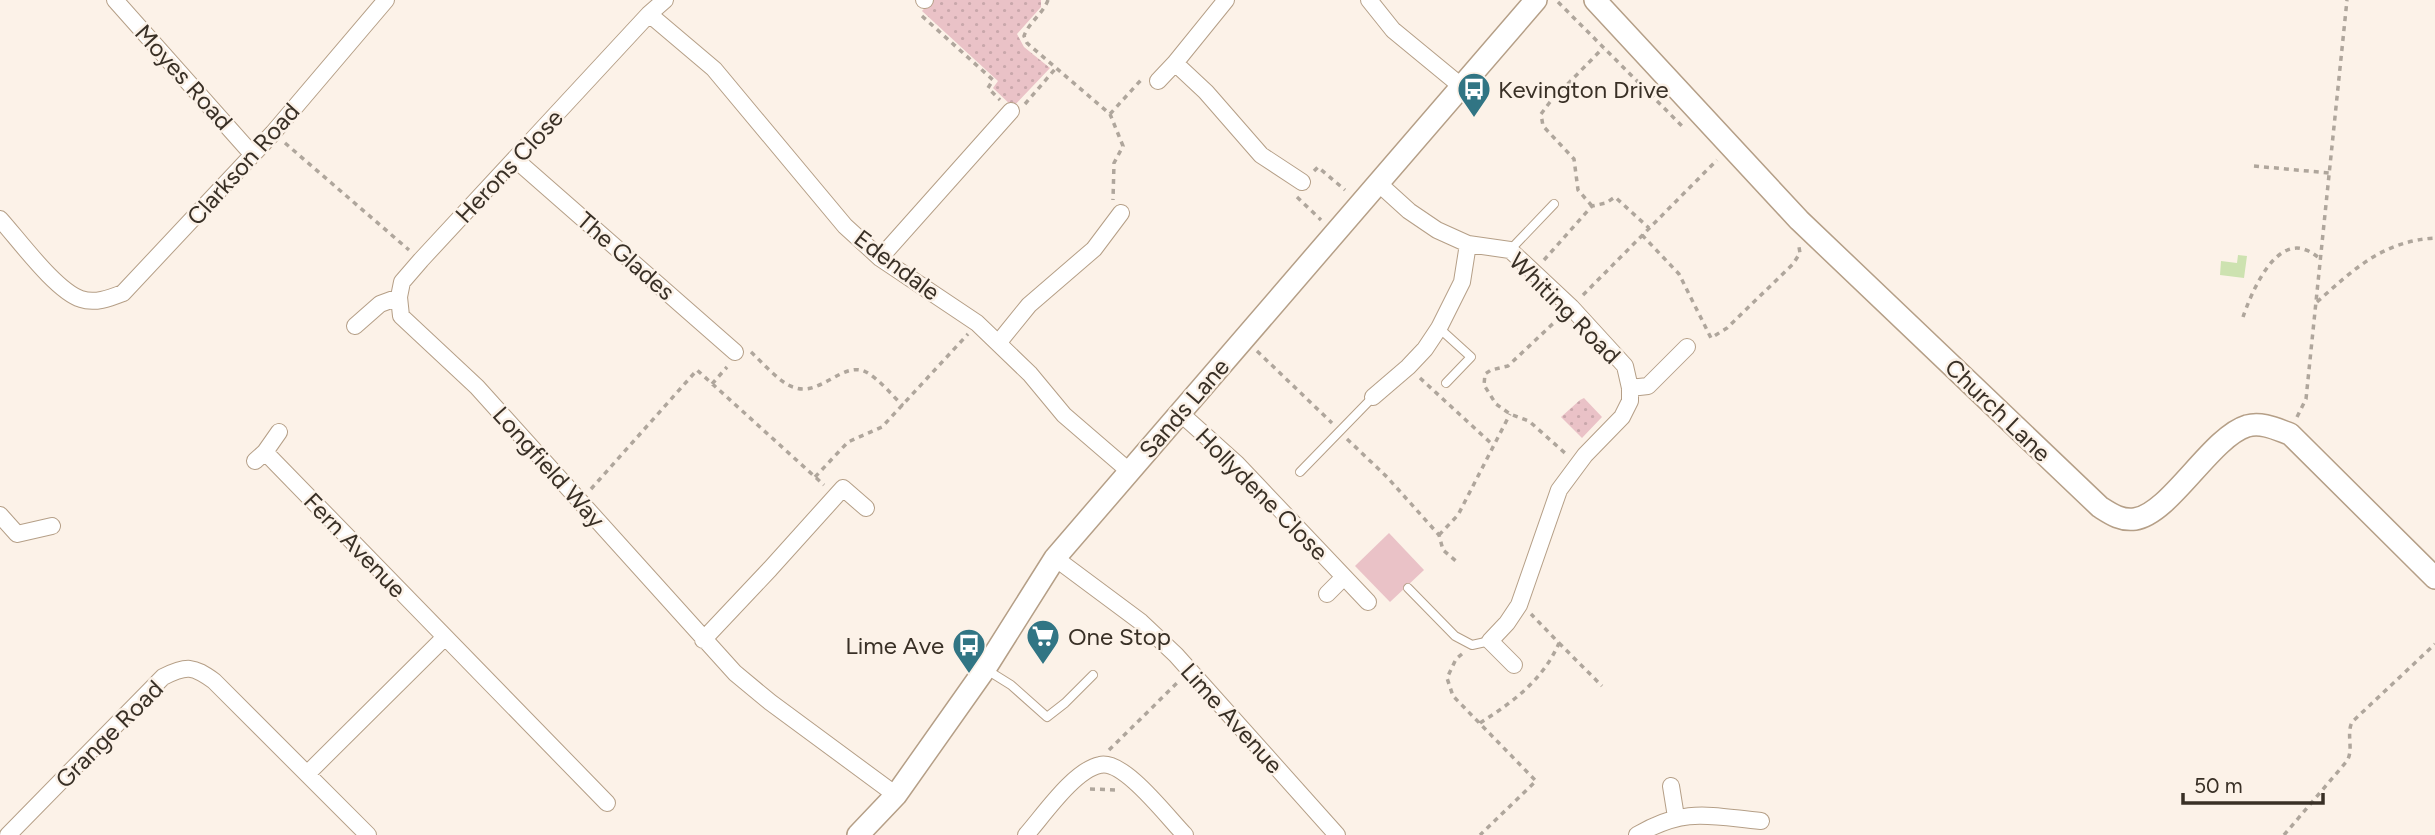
<svg xmlns="http://www.w3.org/2000/svg" width="2435" height="835" viewBox="0 0 2435 835" font-family="Figtree,sans-serif">
<defs>
<pattern id="green-dots" width="8" height="8" patternUnits="userSpaceOnUse" patternTransform="scale(1.75)"><rect width="8" height="8" fill="#eac2c7"/><path d="M2 2h.1M6 6h.1" fill="none" stroke="#c9a7ab" stroke-width="1.8" stroke-linecap="round"/></pattern>
</defs>
<rect width="100%" height="100%" fill="#fcf2e8"/>
<path fill="url(#green-dots)" d="M 932,0 L 1041,0 L 1041,7 L 1017,34 L 1024,47 L 1050,68 L 1013,107 L 993,88 L 998,81 L 922,11 Z
M 1584,398 L 1602,417 L 1582,438 L 1561,417 L 1580,400 Z"/>
<path fill="#eac2c7" d="M 1389,533 L 1424,570 L 1390,602 L 1355,566 Z"/>
<path fill="#cde2b0" d="M 2238,255 L 2247,256 L 2244,278 L 2220,275 L 2221,261 L 2237,263 Z"/>
<g fill="none" stroke-linecap="round" stroke-linejoin="round">
<defs>
<path id="lane" d="M 1510,250 L 1554,204
M 1439,328 L 1471,357 L 1446,383
M 1300,472 L 1373,397
M 1408,588 L 1455,636 L 1472,645 L 1490,641
M 987,670 L 1011,685 L 1047,717 L 1065,703 L 1093,675"/>
<path id="street" d="M 115,0 L 252,154
M 924,0 L 925,0
M 1226,0 L 1175,63 L 1206,92 L 1261,155 L 1302,182
M 1369,0 L 1393,30 L 1461,86
M 649,14 L 714,69 L 845,226 L 880,258 L 977,323 L 1030,374 L 1064,415 L 1129,471
M 1158,81 L 1175,63
M 516,160 L 735,352
M 1377,182 L 1409,211 L 1437,230 L 1468,244 L 1510,250 L 1571,307 L 1625,366 L 1630,388
M 0,219 C 19,240 56,291 81,299 C 95,304 110,298 123,293 L 273,133 L 386,0
M 880,258 L 1011,111
M 399,297 L 401,316 L 477,387 L 735,673 L 770,702 L 896,795
M 355,326 L 380,304 L 399,297 L 402,282 L 421,260 L 649,14 L 665,0
M 999,342 L 1029,305 L 1094,249 L 1121,213
M 1373,397 L 1408,367 L 1425,349 L 1439,328 L 1462,282 L 1468,244
M 1179,412 L 1237,464 L 1368,602
M 265,452 L 279,432
M 255,461 L 265,452 L 607,803
M 0,515 L 17,534 L 52,526
M 1055,558 L 1141,622 L 1176,655 L 1337,835
M 1327,594 L 1344,577
M 703,640 L 770,569 L 843,488 L 866,508
M 1514,665 L 1490,641 L 1507,623 L 1519,605 L 1559,490 L 1585,455 L 1622,417 L 1630,401 L 1630,388 L 1648,386 L 1687,347
M 307,774 L 445,637
M 1671,786 L 1676,817
M 8,835 L 163,677 C 187,665 193,666 214,681 L 368,835
M 1026,835 C 1043,816 1074,770 1100,765 C 1124,759 1168,818 1185,835
M 1637,835 C 1685,807 1709,816 1761,821"/>
<path id="secondary" d="M 1595,0 L 1799,220 L 2100,507 C 2111,514 2121,521 2135,519 C 2170,514 2211,437 2247,426 C 2262,422 2276,429 2290,434 L 2435,578
M 858,835 L 896,795 L 985,669 L 1055,558 L 1536,0"/>
</defs>
<use href="#lane" stroke="#b59f87" stroke-width="10"/>
<use href="#street" stroke="#b59f87" stroke-width="18"/>
<use href="#secondary" stroke="#b59f87" stroke-width="24"/>
<path stroke="#afa69c" stroke-width="3.5" stroke-dasharray="5 5" stroke-linecap="butt" d="M 1048,0 C 1043,14 1029,22 1024,36 L 1027,43 L 1110,114 L 1123,146 L 1114,163 L 1113,200
M 1558,2 L 1685,129
M 922,16 L 993,80 L 988,88 L 1000,100
M 1025,104 L 1056,68
M 1110,114 L 1141,80
M 285,143 L 409,250
M 2254,166 L 2329,173
M 1314,171 L 1318,167 L 1345,190
M 1297,197 L 1321,220
M 1592,206 L 1578,190 L 1574,159 L 1543,126 L 1541,114 L 1550,102 L 1603,48
M 1642,235 L 1679,274 L 1711,338 L 1727,328 L 1793,264 L 1800,253 L 1799,247
M 1544,260 L 1592,206 L 1606,203 L 1615,197 L 1649,228
M 1583,295 L 1717,160
M 2317,302 C 2354,269 2383,241 2435,238
M 1560,317 L 1508,366 L 1491,370 L 1485,374 L 1484,385 L 1496,404 L 1510,414 L 1529,421 L 1566,454
M 2243,317 C 2251,294 2274,237 2306,250 C 2312,252 2316,256 2321,259
M 1257,351 L 1332,423
M 751,352 C 762,362 780,383 793,387 C 820,398 843,360 866,372 C 879,379 892,395 903,406
M 1420,378 L 1493,445
M 712,384 L 727,367
M 2297,417 L 2306,399 L 2347,0
M 1347,439 L 1387,477 L 1439,535 L 1443,550 L 1457,562
M 815,477 L 848,442 L 882,427 L 968,334
M 591,489 L 697,370 L 824,485
M 1439,535 L 1458,515 L 1510,414
M 1559,643 L 1602,686
M 1462,654 L 1456,659 L 1447,678 L 1453,696 L 1536,781 L 1480,835
M 1480,723 C 1513,702 1543,680 1559,643 L 1531,614
M 1109,750 L 1178,682
M 1090,789 L 1117,790
M 2284,835 L 2347,761 C 2354,749 2346,735 2352,722 L 2435,644"/>
<use href="#lane" stroke="#fff" stroke-width="8"/>
<use href="#street" stroke="#fff" stroke-width="16"/>
<use href="#secondary" stroke="#fff" stroke-width="21"/>
</g>
<defs>
<symbol id="bus-pin" viewBox="-11 -11 22 30"><path d="M0 17L-7.5 6A9.5 9.5 0 1 1 7.5 6Z" fill="#317584" stroke="#fcf2e8"/><path d="M-5-6H5V4H4V6H2V4H-2V6H-4V4H-5ZM-3.5-4V0h7V-4ZM-3.5 1.2v1.5H-2V1.2ZM2 1.2v1.5H3.5V1.2Z" fill="#fff"/></symbol>
<symbol id="supermarket-pin" viewBox="-11 -11 22 30"><path d="M0 17L-7.5 6A9.5 9.5 0 1 1 7.5 6Z" fill="#317584" stroke="#fcf2e8"/><path d="M-6-5.5h2.5l.6 2H6L4.5 2H-2.5L-4.4-4H-6ZM-1.5 3.2a1.3 1.3 0 1 0 .1 0ZM3 3.2a1.3 1.3 0 1 0 .1 0Z" fill="#fff"/></symbol>
</defs>
<g fill-rule="evenodd">
<use href="#bus-pin" x="1455" y="70" width="38" height="52"/>
<use href="#supermarket-pin" x="1024" y="617" width="38" height="52"/>
<use href="#bus-pin" x="950" y="626" width="38" height="52"/>
</g>
<g text-anchor="middle" dominant-baseline="central" stroke-width="5" stroke-linejoin="round" paint-order="stroke">
<g font-size="24" fill="#393026" stroke="#fcf2e8">
<text transform="translate(184 77) rotate(48)">Moyes Road</text>
<text transform="translate(243 164) rotate(-48)">Clarkson Road</text>
<text transform="translate(509 166) rotate(-47)">Herons Close</text>
<text transform="translate(626 256) rotate(41)">The Glades</text>
<text transform="translate(897 265) rotate(37)">Edendale</text>
<text transform="translate(1565 308) rotate(45)">Whiting Road</text>
<text transform="translate(1184 408) rotate(-49)">Sands Lane</text>
<text transform="translate(1998 410) rotate(44)">Church Lane</text>
<text transform="translate(549 467) rotate(48)">Longfield Way</text>
<text transform="translate(1262 494) rotate(45)">Hollydene Close</text>
<text transform="translate(355 545) rotate(46)">Fern Avenue</text>
<text transform="translate(1232 718) rotate(48)">Lime Avenue</text>
<text transform="translate(109 734) rotate(-45)">Grange Road</text>
</g>
<g font-size="24" fill="#393026" stroke="#fcf2e8" text-anchor="start">
<text x="1498" y="89">Kevington Drive</text>
<text x="1068" y="636">One Stop</text>
<text x="944" y="645" text-anchor="end">Lime Ave</text>
</g>
</g>
<path d="M2183 793v10h140v-10" fill="none" stroke="#393026" stroke-width="3.5"/>
<text x="2194" y="793" font-size="21" fill="#393026" stroke="#fcf2e8" stroke-width="5" paint-order="stroke">50 m</text>
</svg>
